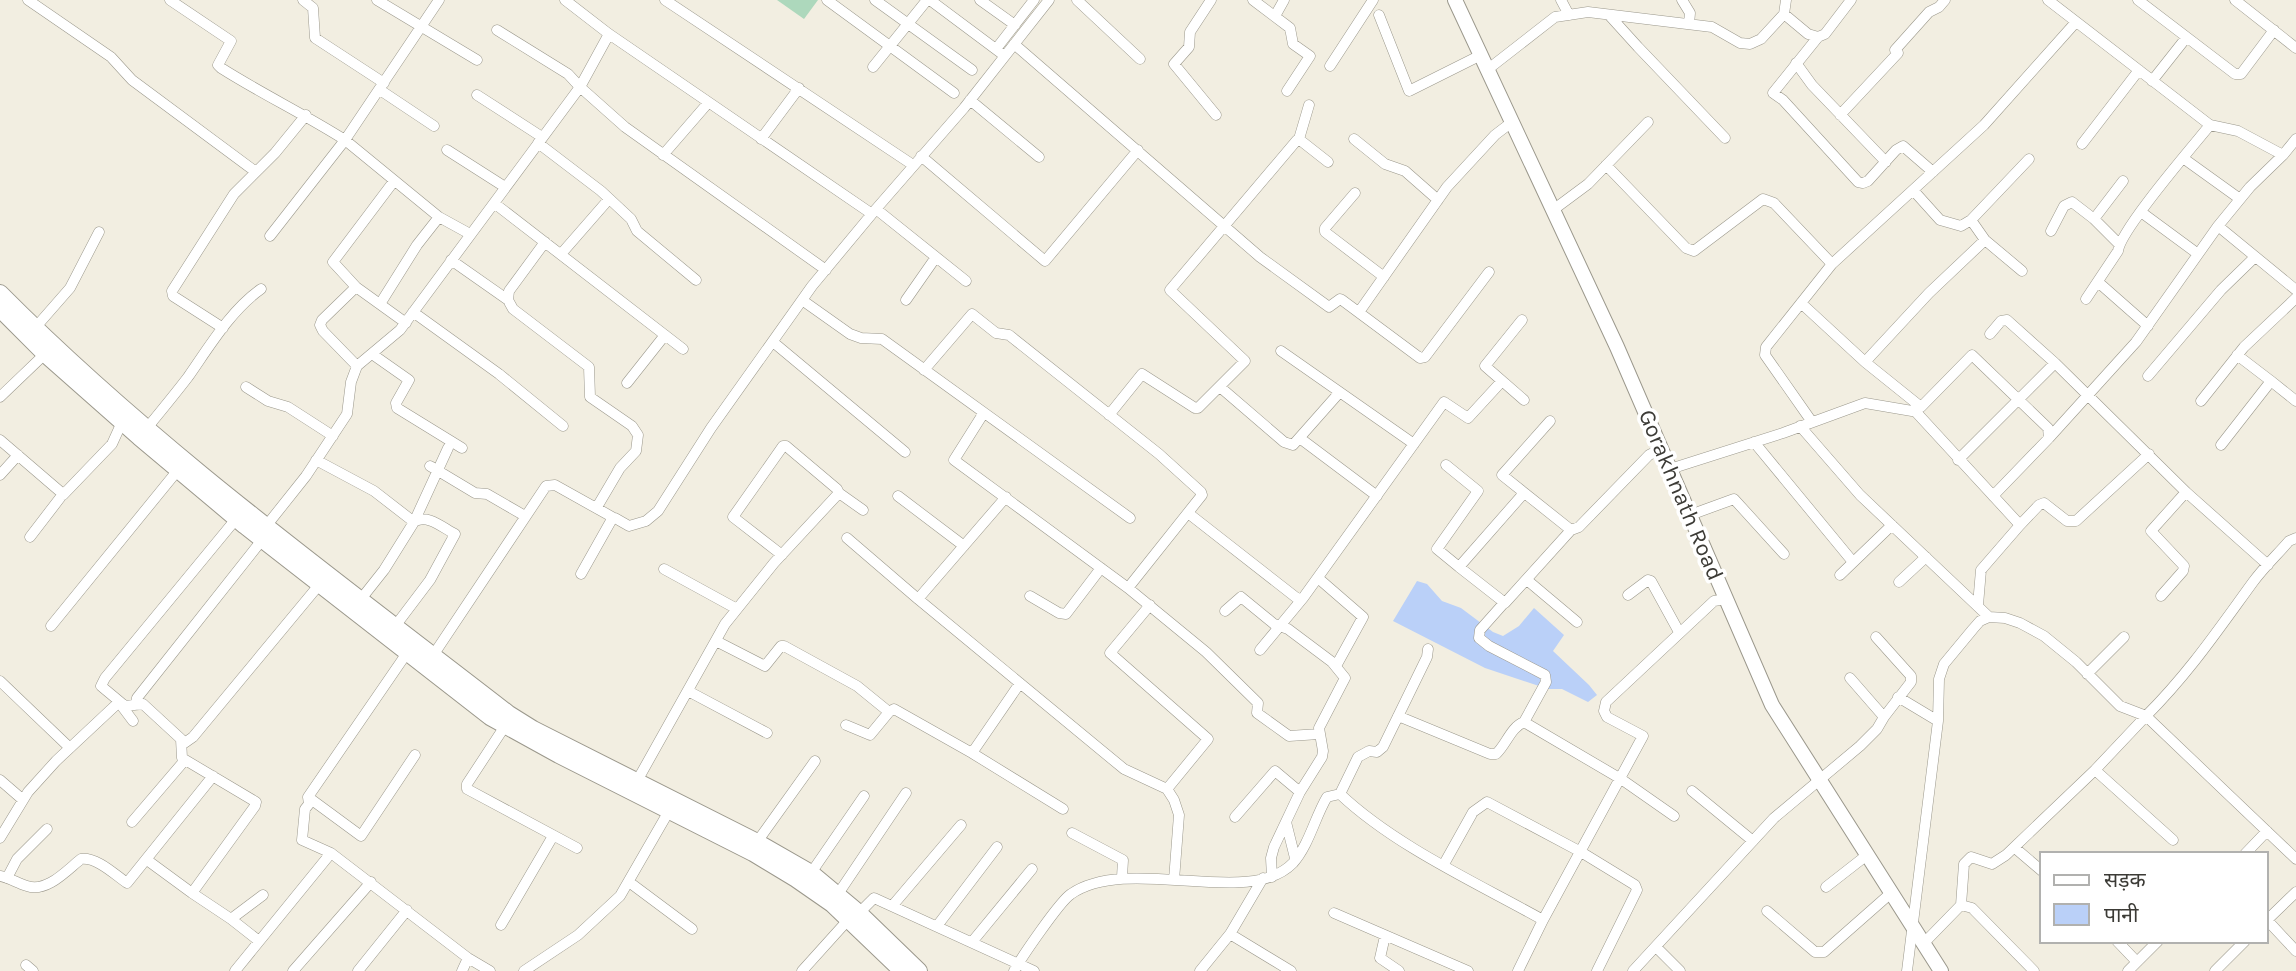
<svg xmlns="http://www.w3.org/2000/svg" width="2296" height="971" viewBox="0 0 2296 971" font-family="Karla,'Noto Sans Devanagari',sans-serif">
<rect width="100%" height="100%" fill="#f2eee1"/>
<path fill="#add8bc" d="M 777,0 L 818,0 L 804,19 Z"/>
<path fill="#bad0f8" d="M 1417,581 L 1427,584 L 1442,601 L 1461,608 L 1493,632 L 1503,636 L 1519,626 L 1534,608 L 1564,635 L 1553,651 L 1589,685 L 1597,695 L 1588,702 L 1562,689 L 1548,689 L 1485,668 L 1393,621 Z"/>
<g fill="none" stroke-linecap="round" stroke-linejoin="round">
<defs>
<path id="minor" d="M 28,0 L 111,57 L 132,80 L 256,172
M 170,0 L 231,41 L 218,65 L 221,68 C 262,94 304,114 345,140 L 439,0
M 303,0 L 313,8 L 315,38 L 384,83
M 377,0 L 477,60
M 565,0 L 609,34 L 872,214
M 665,0 L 913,165
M 827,0 L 954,93
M 875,0 L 972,70
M 930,0 L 1005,56
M 980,0 L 1015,25
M 1077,0 L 1140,59
M 1211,0 L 1190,32 L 1189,47 L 1174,64 L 1216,115
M 1253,0 L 1290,28 L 1293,44 L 1310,56 L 1287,91
M 1561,0 L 1569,15
M 1682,0 L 1690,13 L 1689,24
M 2048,0 L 2210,125 L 2238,131 L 2283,155 L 2296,139
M 2138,0 L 2235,74 L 2241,74 L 2274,30
M 2235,0 L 2296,48
M 1784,14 L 1786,0
M 1379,15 L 1409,91 L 1481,55
M 1609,15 L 1638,47 L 1725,138
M 1275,16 L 1284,0
M 609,34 L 580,87 L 625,127 L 826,270
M 1818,37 L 1773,93 L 1783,100 L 1858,182 L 1863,183 L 1868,181 L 1896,150 L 1903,146 L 1933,172
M 1014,44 L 1260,257 L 1329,307 L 1340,299 L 1342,300 L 1420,358 L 1425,357 L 1489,272
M 996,49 L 1034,0
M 1895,50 L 1929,12 L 1939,7 L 1945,0
M 1796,63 L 1812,85 L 1886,162
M 1330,66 L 1373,0
M 873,67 L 927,0
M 1487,70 L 1555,17 L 1588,12 L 1712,27 L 1740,43 L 1750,44 L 1761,39 L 1784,14 L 1808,34 L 1818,37 L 1825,34 L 1851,0
M 2152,81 L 2186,38
M 380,90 L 434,126
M 477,95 L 542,137
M 970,100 L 1039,157
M 1840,115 L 1898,53
M 761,139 L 799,88
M 1299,139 L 1309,105
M 1354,139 L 1385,164 L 1405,171 L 1438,200
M 538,143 L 601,191 L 631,219 L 637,231 L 696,280
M 2082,144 L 2139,70
M 447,150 L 505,187
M 663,155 L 708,103
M 921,156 L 1045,261 L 1138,150
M 2183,158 L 2240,199
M 1606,165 L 1686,248 L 1694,251 L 1763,199 L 1774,203 L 1832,264
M 1913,190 L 1940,220 L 1961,226 L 1971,220 L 2029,159
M 1355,193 L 1325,228 L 1325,232 L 1384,277
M 494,203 L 683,349
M 876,209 L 966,281
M 1553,210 L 1588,184 L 1648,122
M 2141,212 L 2198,254
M 2094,219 L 2123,181
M 1971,220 L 1985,240
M 2218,226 L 2296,290
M 2051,231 L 2064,206 L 2072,202 L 2094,219 L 2119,244
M 270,236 L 345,140 L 439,217 L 470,234
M 545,242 L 509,291 L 508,300 L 513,309 L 589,367 L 590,397 L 632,426 L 638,435 L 636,451 L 620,468 L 597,507
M 561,254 L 609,199
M 451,260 L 508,300
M 2098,282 L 2148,326
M 356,287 L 333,262 L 394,181
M 2086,299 L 2118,251 C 2120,230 2193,146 2210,125
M 802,300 L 850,334 L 861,338 L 882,339 L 1130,518
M 906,300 L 936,257
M 1801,303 L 1865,362
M 380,304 L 417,245 L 439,217
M 413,312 L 499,374 L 563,426
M 1359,312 L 1447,187 L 1495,135 L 1512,122
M 1522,320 L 1485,366 L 1524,400
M 35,328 L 70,288 L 99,232
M 223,328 L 173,296 L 172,291 L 234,194 L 275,153 L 306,115
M 1990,334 L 2001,321 L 2007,320 L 2055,363 L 2186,492 L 2268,565
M 773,342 L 905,452
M 1281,351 L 1414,444
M 372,354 L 409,380 L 396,403 L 397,408 L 462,448
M 2237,355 L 2271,381
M 357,366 L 323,331 L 320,325 L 322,320 L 356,287 L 406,323
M 924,370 L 972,314 L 996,333 L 1009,335 L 1159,454 L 1201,492 L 1202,495 L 1128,588 L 954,460 L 983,414
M 2148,376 L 2221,290 L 2255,257
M 627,383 L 665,335
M 246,387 L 268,401 L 288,407 L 333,436
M 1220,387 L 1284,442 L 1293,445 L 1339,393
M 0,397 L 48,351
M 2201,401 L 2244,347 L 2296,298
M 1915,411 L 2020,525 L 1981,570 L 1978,605
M 1109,415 L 1142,374 L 1195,408 L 1198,408 L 1245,361 L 1170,290 L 1297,140 L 1300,140 L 1328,162
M 1550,421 L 1502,475 L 1571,530 L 1579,527 L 1649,455 L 1661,449
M 1812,422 L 1765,355 L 1766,347 L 1832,264 L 1984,125 L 2076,22
M 1800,426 L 1860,495 L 1989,617
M 147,428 C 161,411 175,394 188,377 C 209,347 231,310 261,289
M 2049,438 L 2136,342 L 2218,226 L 2250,187 L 2283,155
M 1301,439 L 1377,496
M 0,440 L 63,494 L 30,537
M 1754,442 L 1853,562
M 2221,445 L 2271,381 L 2296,401
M 316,460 L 374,491 L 414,522 L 448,448
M 1958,460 L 2055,363
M 1446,465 L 1478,491 L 1437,549 L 1459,567 L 1524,493
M 430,466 L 475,493 L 487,494 L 525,516
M 1670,469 L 1783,433 L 1865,403 L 1912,411 L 1921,407
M 0,475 L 18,455
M 63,495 L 112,444 L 122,422
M 898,496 L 964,546
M 1993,496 L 2049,438 L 2048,428 L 1972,355 L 1921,407 L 1865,362 L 1929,293 L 1985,240 L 2022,271
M 1188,513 L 1298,599 L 1303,598 L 1444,402 L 1468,418 L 1502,381
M 1690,515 L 1734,499 L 1784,554
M 267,525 L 306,476 L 347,414 L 351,382 L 357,366 L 400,330 L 580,87 L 568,74 L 497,30
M 2020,525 L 2039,505 L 2044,503 L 2067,521 L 2076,521 L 2149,454
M 847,538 L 918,599 L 1006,497
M 782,555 L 733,517 L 783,446 L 786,446 L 837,489 L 839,493
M 1459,567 L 1505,603 L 1571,530
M 664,569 L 737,609
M 581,574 L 612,519 L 615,518 L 629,526 L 646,521 L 658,511 L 711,428 L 812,286 L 876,209 L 964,108 L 1049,0
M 1840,575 L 1892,525
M 1318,578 L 1363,617 L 1336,666
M 1527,580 L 1577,622
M 1899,582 L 1926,557
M 1128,588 L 1206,652 L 1258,703 L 1257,713 L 1289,736 L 1319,734
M 1628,595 L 1648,580 L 1651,581 L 1679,632
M 1030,596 L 1059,613 L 1066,614 L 1101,568
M 2161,596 L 2183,571 L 2184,566 L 2151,531 L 2186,492
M 361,599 L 384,570 L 414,522 C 427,513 443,528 455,534 L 430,580 L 396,625
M 918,599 L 1124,769 L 1167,789 L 1174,800 L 1179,815 L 1174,880
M 1504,603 L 1480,630 L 1479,638 L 1489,646 L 1545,675 L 1546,682 L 1524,722
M 1150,605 L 1110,653 L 1208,739 L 1167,789
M 1225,611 L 1241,597 L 1274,624 L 1288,629 L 1332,662 L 1345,678 L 1319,728 L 1323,751 L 1322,757 L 1300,792 L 1274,847 L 1271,858 L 1272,877
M 51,626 L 178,470
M 1876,637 L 1911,676 L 1911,682 L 1884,717
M 716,641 L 765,666 L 781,646 L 784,646 L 857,686 L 889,712
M 409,650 L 308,797 L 361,836 L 415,755
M 1260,650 L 1303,598
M 430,660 L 546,486 L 555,485 L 614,518
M 2087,674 L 2124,637
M 0,681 L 70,748
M 688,691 L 767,733
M 1898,697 L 1938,721
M 136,703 L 137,698 L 262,540
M 121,705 L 133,721
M 1398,716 L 1490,754 L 1496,754 C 1506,745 1511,727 1524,722 L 1621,779 L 1674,816
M 846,725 L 870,735 L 889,712 L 894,709 L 972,753 L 1063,809
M 505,726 L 467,784 L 467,789 L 577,848
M 183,744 L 193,737 L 319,585
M 972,753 L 1020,683
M 2095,770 L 2173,840
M 0,780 L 22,799
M 637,781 L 725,624 L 774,563 L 839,493 L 863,510
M 1692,791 L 1753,841
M 1340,794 L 1358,757 L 1369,751 L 1377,752 L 1383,747 L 1427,657 L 1428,649
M 308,797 L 309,804 L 305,809 L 302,840 L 331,853 L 468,958 L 490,971
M 1235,817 L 1275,771 L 1300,792
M 132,822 L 185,760
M 1286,822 L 1295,858
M 1072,833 L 1123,860 L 1122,877
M 0,838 L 28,792 L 56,761 L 119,702
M 757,842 L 815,761
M 2015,848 L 2042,871
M 2245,854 L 2267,831
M 147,860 L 192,893
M 1444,864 L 1473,812 L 1487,802 L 1581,852 L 1635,885 L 1637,890 L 1597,971
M 811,873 L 864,796
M 0,876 C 10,878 17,883 27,886 C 47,893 67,870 81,859 C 97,857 114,874 127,883 L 213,776
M 7,878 L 17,859 L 47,829
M 629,882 L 692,929
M 1826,887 L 1867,855
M 838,894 L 906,793
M 893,905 L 961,825
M 1961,905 L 1964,864 L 1971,857 L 1992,864 L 2006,855 L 2095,770 L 2146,716 L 2296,859
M 1767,911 L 1815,952 L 1824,952 L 1891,893
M 859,913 L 874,898 L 1034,971
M 1334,913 L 1468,971
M 231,919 L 192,893 L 255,806 L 256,802 L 182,758 L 181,739 L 143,704 L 125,706 L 101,686 L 105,678 L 236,519
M 2267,920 L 2296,951
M 2266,921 L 2296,892
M 501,925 L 553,836
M 937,926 L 997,847
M 1230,934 L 1291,971
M 1385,936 L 1380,958 L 1399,971
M 259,941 L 231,919 L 263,895
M 2117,941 L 2137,962
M 972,942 L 1032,869
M 1923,944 L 1961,905 L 1972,908 L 2034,971
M 1656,947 L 1680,971
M 26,965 L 33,971
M 235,971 L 331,853
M 293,971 L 371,882
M 358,971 L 407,910
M 462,971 L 468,958
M 524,971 L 578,935 L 620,896 L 669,811
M 802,971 L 848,920
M 1014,971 C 1021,958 1060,901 1071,894 C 1130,854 1249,909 1293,863 C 1309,845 1315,817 1327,797 L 1340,794 C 1395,846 1477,883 1543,920 L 1643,736 L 1607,717 L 1604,711 L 1606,702 L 1714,601 L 1726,599
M 1200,971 L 1230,934 L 1263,878
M 1518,971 L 1543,920
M 1633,971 L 1774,818 L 1860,746 L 1877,729 L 1884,717 L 1850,678
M 1907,971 L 1938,721 L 1939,679 L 1944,664 L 1973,629 L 1980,621 L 1989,617 L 2005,618 L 2020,623 L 2044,636 L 2076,662 L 2120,706 L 2146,716 C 2189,673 2218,630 2253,582 C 2264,567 2277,555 2289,541 L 2296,538
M 2128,971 L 2158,941
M 2215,971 L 2245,941"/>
<path id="secondary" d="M 1455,0 L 1617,347 L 1772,705 L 1941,971"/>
<path id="primary" d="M 0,293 C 155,449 335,579 509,714 L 533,729 L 757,842 L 811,873 L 859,913 L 919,971
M 0,309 L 45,354 L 139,437 L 245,526 L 490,717 L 559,755 L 753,853 L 796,879 L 832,904 L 902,971"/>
</defs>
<use href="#minor" stroke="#9b988c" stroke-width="11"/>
<use href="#secondary" stroke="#9b988c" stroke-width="16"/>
<use href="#primary" stroke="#9b988c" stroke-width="18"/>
<use href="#minor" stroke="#fff" stroke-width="10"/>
<use href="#secondary" stroke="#fff" stroke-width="14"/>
<use href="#primary" stroke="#fff" stroke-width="16"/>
</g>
<g text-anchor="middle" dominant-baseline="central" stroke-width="7" stroke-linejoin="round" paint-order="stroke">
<g font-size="23" fill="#3c3b36" stroke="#fff">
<text transform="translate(1681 495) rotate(67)">Gorakhnath Road</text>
</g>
</g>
<rect x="2040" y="852" width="228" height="91" fill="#ffffff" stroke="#b1b1af" stroke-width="2"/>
<rect x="2054" y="875" width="35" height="10" fill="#ffffff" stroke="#b1b1af" stroke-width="2"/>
<text x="2104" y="887" font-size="21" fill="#3c3b36">सड़क</text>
<rect x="2054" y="904" width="35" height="21" fill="#bad0f8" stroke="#b1b1af" stroke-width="2"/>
<text x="2104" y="922" font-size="21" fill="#3c3b36">पानी</text>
</svg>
